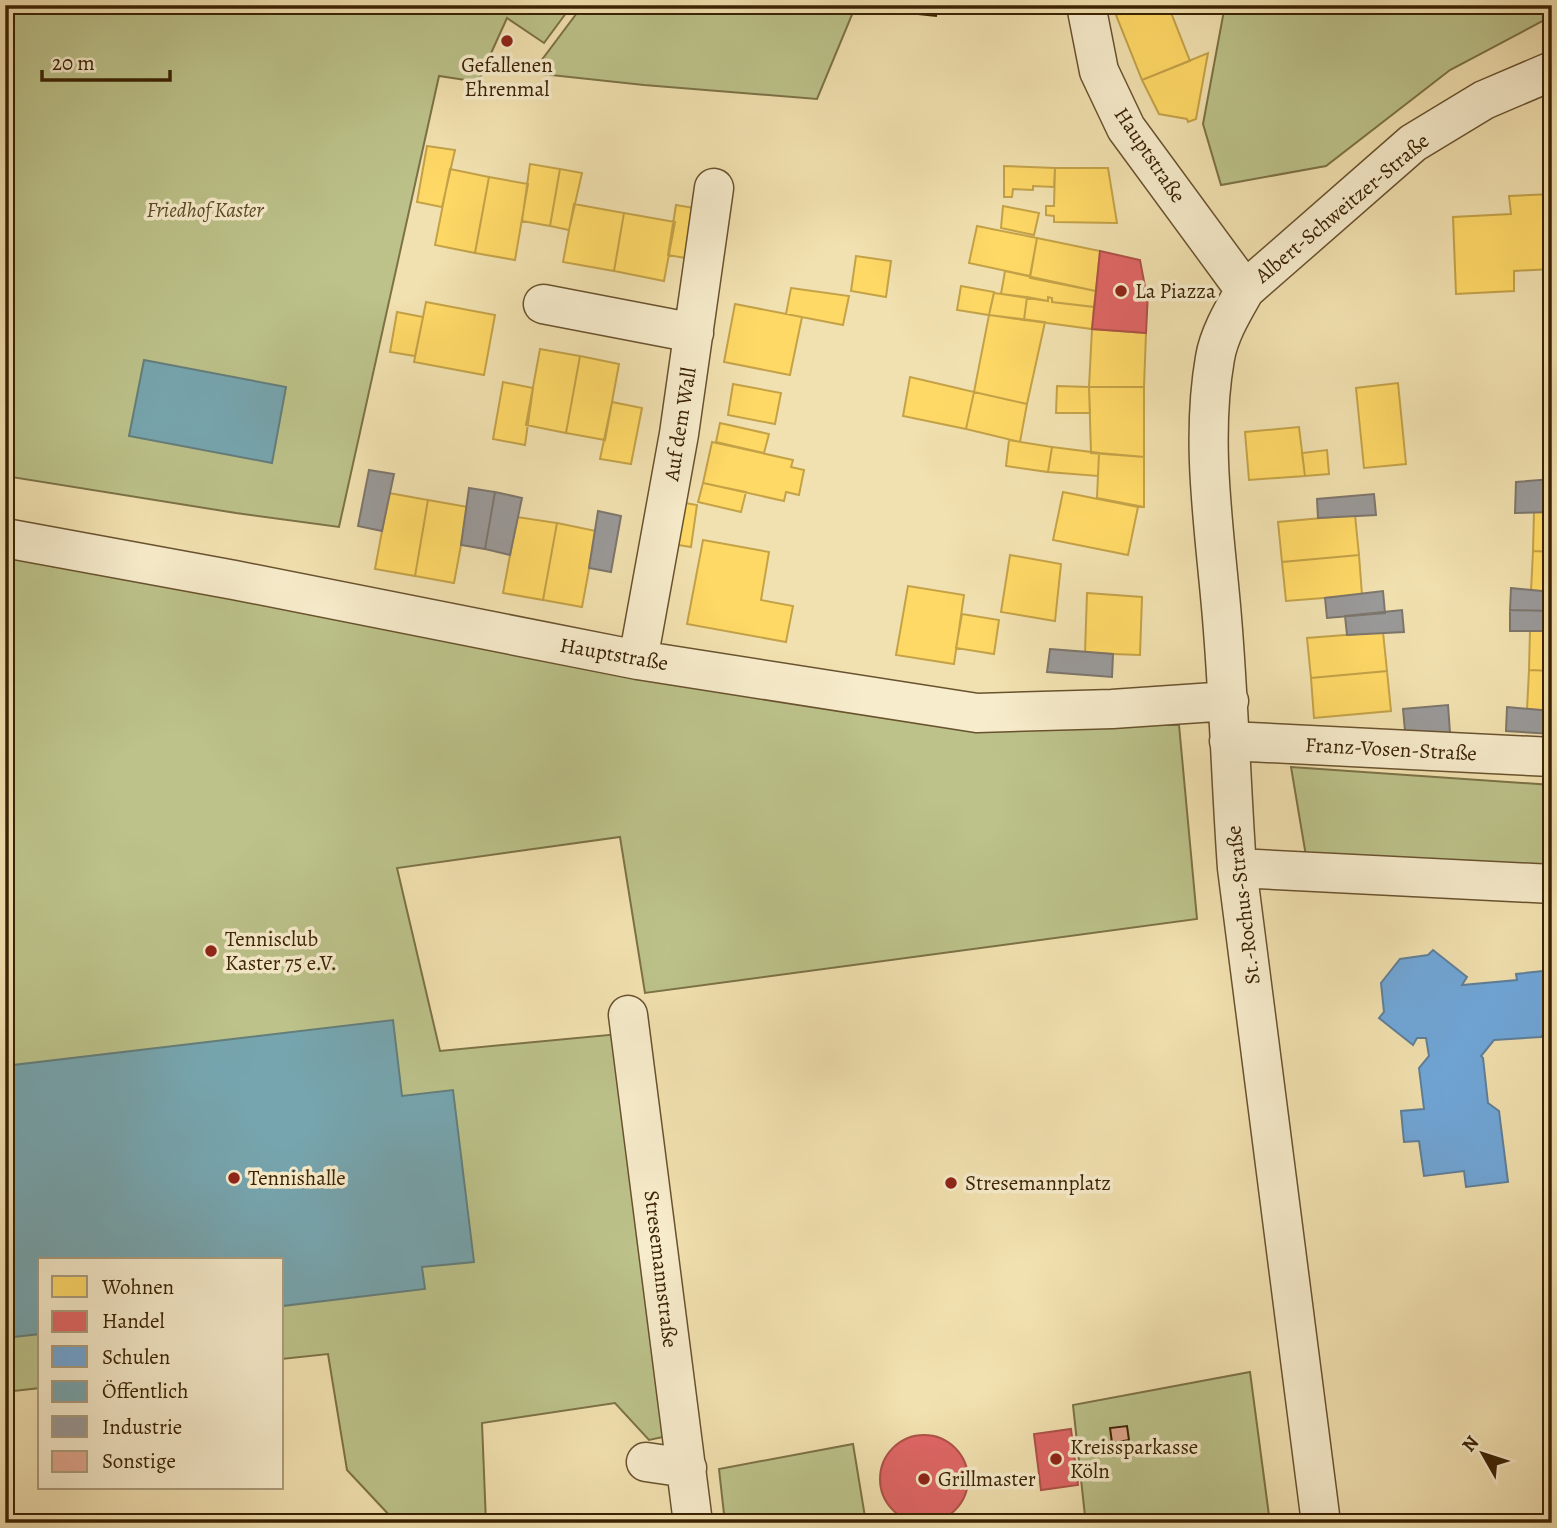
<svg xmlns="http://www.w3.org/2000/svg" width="1557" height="1528" viewBox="0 0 1557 1528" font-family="Alegreya,serif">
<rect width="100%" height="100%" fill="#f2e1b0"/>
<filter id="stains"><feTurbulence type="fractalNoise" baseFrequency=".00286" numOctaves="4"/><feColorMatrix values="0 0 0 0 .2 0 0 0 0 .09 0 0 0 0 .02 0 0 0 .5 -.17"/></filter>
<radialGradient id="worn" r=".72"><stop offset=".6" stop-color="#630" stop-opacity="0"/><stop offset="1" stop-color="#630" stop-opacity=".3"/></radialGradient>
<path fill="#bcc28a" stroke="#7c7246" stroke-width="2" d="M 5,5 L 572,5 L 544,43 L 507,18 L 478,82 L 439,76 L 339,527 L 236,513 L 5,476 Z
M 583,5 L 856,5 L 817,99 L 644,85 L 532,73 Z
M 1225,5 L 1552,5 L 1552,16 L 1450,70 L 1326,166 L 1221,185 L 1203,124 Z
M 5,551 L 970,724 L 1179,725 L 1197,919 L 645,993 L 620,837 L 397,868 L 440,1051 L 619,1034 L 663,1437 L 649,1440 L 615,1403 L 482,1423 L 486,1523 L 391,1523 L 391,1517 L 347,1470 L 328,1354 L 282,1359 L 282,1260 L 40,1260 L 40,1388 L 5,1392 Z
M 1291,767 L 1552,785 L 1552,870 L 1306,856 Z
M 1250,1372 L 1270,1523 L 1094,1523 L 1085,1516 L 1073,1405 Z
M 853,1444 L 866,1523 L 725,1523 L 719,1469 Z"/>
<path fill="#ffd966" stroke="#c4a248" stroke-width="2" d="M 1120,5 L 1134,5 L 1134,8 L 1121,14 Z
M 1141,5 L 1168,5 L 1190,61 L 1142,80 L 1116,15 Z
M 1176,5 L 1214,5 L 1179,14 Z
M 1208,53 L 1196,119 L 1188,122 L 1187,119 L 1159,114 L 1142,80 Z
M 427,146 L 455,150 L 442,207 L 417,202 Z
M 530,164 L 560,169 L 550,226 L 522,221 Z
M 1004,166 L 1055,168 L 1054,187 L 1033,186 L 1033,190 L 1013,189 L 1012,197 L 1004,197 Z
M 1055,168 L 1108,168 L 1117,223 L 1054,222 L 1054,216 L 1046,215 L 1046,206 L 1054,206 Z
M 450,169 L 489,177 L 475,253 L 435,245 Z
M 560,169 L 582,173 L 569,230 L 550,226 Z
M 489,177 L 528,184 L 515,260 L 475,253 Z
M 1552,194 L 1552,269 L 1514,271 L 1514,291 L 1456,294 L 1453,217 L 1511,214 L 1509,196 Z
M 574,204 L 624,213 L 614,271 L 563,262 Z
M 676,205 L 700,209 L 691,259 L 668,255 Z
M 1003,206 L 1039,213 L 1034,235 L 1001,228 Z
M 624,213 L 675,222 L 664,281 L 614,271 Z
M 977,226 L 1037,238 L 1030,276 L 969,263 Z
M 1037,238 L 1100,251 L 1096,291 L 1030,278 Z
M 856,256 L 891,261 L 886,297 L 851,291 Z
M 1005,271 L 1096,291 L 1094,307 L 1052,302 L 1052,298 L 1048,297 L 1048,301 L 1001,294 Z
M 961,286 L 994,292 L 989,315 L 957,310 Z
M 791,288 L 849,296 L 843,325 L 786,314 Z
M 994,293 L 1027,297 L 1024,320 L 989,315 Z
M 1027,297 L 1048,301 L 1048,297 L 1052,298 L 1052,302 L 1094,307 L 1092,329 L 1024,320 Z
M 426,302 L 495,315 L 484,375 L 414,362 Z
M 735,304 L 802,317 L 790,375 L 724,362 Z
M 397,312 L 423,317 L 415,356 L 390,352 Z
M 989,315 L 1045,322 L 1027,404 L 974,392 Z
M 1092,329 L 1146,333 L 1144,387 L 1089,387 Z
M 540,349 L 580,356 L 566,433 L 526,425 Z
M 580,356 L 619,364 L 605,440 L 566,433 Z
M 910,377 L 974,392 L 966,429 L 903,416 Z
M 503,382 L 533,388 L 525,445 L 493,439 Z
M 1398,383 L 1406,464 L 1364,468 L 1356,388 Z
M 733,384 L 781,393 L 775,424 L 728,415 Z
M 1057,386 L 1089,387 L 1090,413 L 1056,413 Z
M 1089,387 L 1144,387 L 1144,457 L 1091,453 Z
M 974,392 L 1027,404 L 1020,442 L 966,429 Z
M 612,402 L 642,408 L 631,464 L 600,459 Z
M 720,423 L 769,434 L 764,453 L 716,442 Z
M 1299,427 L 1305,476 L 1249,480 L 1245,432 Z
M 1009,440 L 1052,447 L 1048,472 L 1006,466 Z
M 712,442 L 793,460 L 791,467 L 804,470 L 799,495 L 786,492 L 784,501 L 703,483 Z
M 1052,447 L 1099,453 L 1098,476 L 1048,472 Z
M 1327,450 L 1329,474 L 1305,476 L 1302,453 Z
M 1099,453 L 1144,457 L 1144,507 L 1097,498 Z
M 703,483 L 746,492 L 741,512 L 698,502 Z
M 1063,492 L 1138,507 L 1128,555 L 1053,540 Z
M 389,493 L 428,500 L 415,576 L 375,569 Z
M 428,500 L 468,507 L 454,583 L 415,576 Z
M 673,501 L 697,505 L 691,547 L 666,543 Z
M 1534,511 L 1552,512 L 1552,552 L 1533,551 Z
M 1355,515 L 1359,555 L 1282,562 L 1278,522 Z
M 517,517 L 557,523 L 543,600 L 503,593 Z
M 557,523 L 596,531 L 582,607 L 543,600 Z
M 703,540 L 769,552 L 761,600 L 793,606 L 786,642 L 687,624 Z
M 1533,551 L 1552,552 L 1552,592 L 1531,591 Z
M 1010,555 L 1061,564 L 1055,621 L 1001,612 Z
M 1359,555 L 1362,595 L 1286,601 L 1282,562 Z
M 908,586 L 964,595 L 954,664 L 896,655 Z
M 1087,593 L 1142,597 L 1140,655 L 1085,653 Z
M 962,614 L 999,620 L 994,654 L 956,648 Z
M 1530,630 L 1552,631 L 1552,671 L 1529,670 Z
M 1383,632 L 1387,671 L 1311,678 L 1307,638 Z
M 1529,670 L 1552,671 L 1552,711 L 1527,710 Z
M 1387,671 L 1391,711 L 1314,718 L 1311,678 Z
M 118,1516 L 150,1523 L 99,1523 Z"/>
<path fill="#e06666" stroke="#ae5248" stroke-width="2" d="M 1100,251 L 1140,260 L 1146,292 L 1148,292 L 1146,333 L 1092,329 Z
M 1071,1429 L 1078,1485 L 1041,1490 L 1034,1434 Z
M880 1479a44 44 0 1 1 88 0a44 44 0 1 1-88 0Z"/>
<path fill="#6fa8dc" stroke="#5f809b" stroke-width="2" d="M 1433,950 L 1467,977 L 1462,985 L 1517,980 L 1516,974 L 1552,970 L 1552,1028 L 1546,1029 L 1547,1031 L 1541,1037 L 1494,1040 L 1481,1056 L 1483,1058 L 1488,1103 L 1499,1111 L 1508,1182 L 1466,1187 L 1464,1171 L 1424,1176 L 1419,1141 L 1404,1142 L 1401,1111 L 1424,1109 L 1419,1068 L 1429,1056 L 1426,1038 L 1417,1038 L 1413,1045 L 1379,1018 L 1384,1012 L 1381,983 L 1400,959 L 1428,955 Z"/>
<path fill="#76a5af" stroke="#647e7b" stroke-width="2" d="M 144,360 L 286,387 L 272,463 L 129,436 Z
M 393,1020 L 402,1096 L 453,1090 L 474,1262 L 422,1267 L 425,1289 L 282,1306 L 282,1260 L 40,1260 L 40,1334 L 5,1338 L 5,1066 Z"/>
<path fill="#999" stroke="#7d766c" stroke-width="2" d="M 369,470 L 394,474 L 382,531 L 358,526 Z
M 1552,479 L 1552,512 L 1515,513 L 1516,482 Z
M 469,488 L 495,492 L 485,549 L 461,545 Z
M 495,492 L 522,498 L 510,555 L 485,549 Z
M 1374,494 L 1376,515 L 1318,518 L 1317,499 Z
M 598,511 L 621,516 L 611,572 L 589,568 Z
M 1511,588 L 1552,592 L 1552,611 L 1510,610 Z
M 1383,591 L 1385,613 L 1327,618 L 1325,598 Z
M 1402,610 L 1404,632 L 1347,635 L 1345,616 Z
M 1510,610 L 1552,611 L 1552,631 L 1510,631 Z
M 1050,649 L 1113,654 L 1112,677 L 1047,672 Z
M 1448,705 L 1450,733 L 1405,731 L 1403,709 Z
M 1507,707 L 1552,711 L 1552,734 L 1506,731 Z"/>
<path fill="#e2a78e" stroke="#3b2303" stroke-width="2" d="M 920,6 L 937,7 L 936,16 L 919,14 Z
M 1127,1426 L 1129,1440 L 1112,1443 L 1110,1428 Z"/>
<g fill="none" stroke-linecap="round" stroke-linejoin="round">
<defs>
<path id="minor" d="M 1086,5 L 1099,71 L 1126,128 L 1245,290
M 543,304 L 694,333
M 5,538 L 234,580 L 638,660 L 977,713 L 1112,709 L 1229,701
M 638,660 L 679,434 L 714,188
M 1229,741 L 1552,757
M 1237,868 L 1552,884
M 628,1015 L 693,1523
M 646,1462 L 687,1468
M 1321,1523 L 1237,868 C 1231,784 1229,701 1222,618 C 1215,532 1200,443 1215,358 C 1219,334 1233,311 1245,290 L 1413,143 L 1484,100 L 1552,71"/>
</defs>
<use href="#minor" stroke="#69522e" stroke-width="41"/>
<use href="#minor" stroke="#f7eccc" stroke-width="38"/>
</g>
<g fill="#8f2418" stroke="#f7eccc" stroke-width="2.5">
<circle cx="507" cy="41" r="7"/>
<circle cx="1121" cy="291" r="7"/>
<circle cx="211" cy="951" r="7"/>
<circle cx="234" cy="1178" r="7"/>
<circle cx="951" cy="1183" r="7"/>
<circle cx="1056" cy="1459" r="7"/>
<circle cx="924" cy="1479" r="7"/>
</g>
<g text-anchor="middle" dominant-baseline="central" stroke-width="7" stroke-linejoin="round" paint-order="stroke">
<g font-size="21" fill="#3b2303" stroke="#f7eccc" text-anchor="start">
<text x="507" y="65" text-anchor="middle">Gefallenen<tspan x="507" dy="24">Ehrenmal</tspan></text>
<text x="1135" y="291">La Piazza</text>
<text x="225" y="939">Tennisclub<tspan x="225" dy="24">Kaster 75 e.V.</tspan></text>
<text x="248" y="1178">Tennishalle</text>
<text x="965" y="1183">Stresemannplatz</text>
<text x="1070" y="1447">Kreissparkasse<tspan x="1070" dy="24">Köln</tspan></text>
<text x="938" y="1479">Grillmaster</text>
</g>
<g font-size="21" fill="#3b2303" stroke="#f7eccc">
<text transform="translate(1150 155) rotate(56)">Hauptstraße</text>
<text transform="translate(1342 208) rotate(-40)">Albert-Schweitzer-Straße</text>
<text transform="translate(680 424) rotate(-81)">Auf dem Wall</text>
<text transform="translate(614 654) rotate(10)">Hauptstraße</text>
<text transform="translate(1391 749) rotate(3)">Franz-Vosen-Straße</text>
<text transform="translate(1243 905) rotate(-97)">St.-Rochus-Straße</text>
<text transform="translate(661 1269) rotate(83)">Stresemannstraße</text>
</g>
<g font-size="21" font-style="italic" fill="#5b4b25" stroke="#f7eccc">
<text x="205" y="210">Friedhof Kaster</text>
</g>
</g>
<rect width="1557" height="1528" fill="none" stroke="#f2e1b0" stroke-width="28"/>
<rect x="7" y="7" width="1543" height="1514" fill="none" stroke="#3b2303" stroke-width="3.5"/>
<rect x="14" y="14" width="1529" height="1500" fill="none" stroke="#3b2303" stroke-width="2"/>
<rect x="38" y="1258" width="245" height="231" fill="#f7eccc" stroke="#ac9c7c" stroke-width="2"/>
<rect x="52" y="1276" width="35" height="21" fill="#ffd966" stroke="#ac9c7c" stroke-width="2"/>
<text x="102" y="1294" font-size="21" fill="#3b2303">Wohnen</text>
<rect x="52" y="1311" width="35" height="21" fill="#e06666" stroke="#ac9c7c" stroke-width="2"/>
<text x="102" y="1328" font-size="21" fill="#3b2303">Handel</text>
<rect x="52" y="1346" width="35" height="21" fill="#6fa8dc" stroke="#ac9c7c" stroke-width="2"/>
<text x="102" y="1364" font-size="21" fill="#3b2303">Schulen</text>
<rect x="52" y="1381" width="35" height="21" fill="#76a5af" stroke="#ac9c7c" stroke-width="2"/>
<text x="102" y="1398" font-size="21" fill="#3b2303">Öffentlich</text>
<rect x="52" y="1416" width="35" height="21" fill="#999999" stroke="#ac9c7c" stroke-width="2"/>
<text x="102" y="1434" font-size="21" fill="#3b2303">Industrie</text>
<rect x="52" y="1451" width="35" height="21" fill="#e2a78e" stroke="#ac9c7c" stroke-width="2"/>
<text x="102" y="1468" font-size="21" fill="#3b2303">Sonstige</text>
<g transform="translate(1483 1454) rotate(309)" stroke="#f7eccc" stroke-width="5" paint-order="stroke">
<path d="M0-5L12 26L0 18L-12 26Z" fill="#3b2303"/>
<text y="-10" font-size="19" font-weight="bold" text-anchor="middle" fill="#3b2303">N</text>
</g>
<path d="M42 70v10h128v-10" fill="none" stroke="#3b2303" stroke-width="3.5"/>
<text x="52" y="70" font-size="21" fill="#3b2303" stroke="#f7eccc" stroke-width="5" paint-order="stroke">20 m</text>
<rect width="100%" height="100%" filter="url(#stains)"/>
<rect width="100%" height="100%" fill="url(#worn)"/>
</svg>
